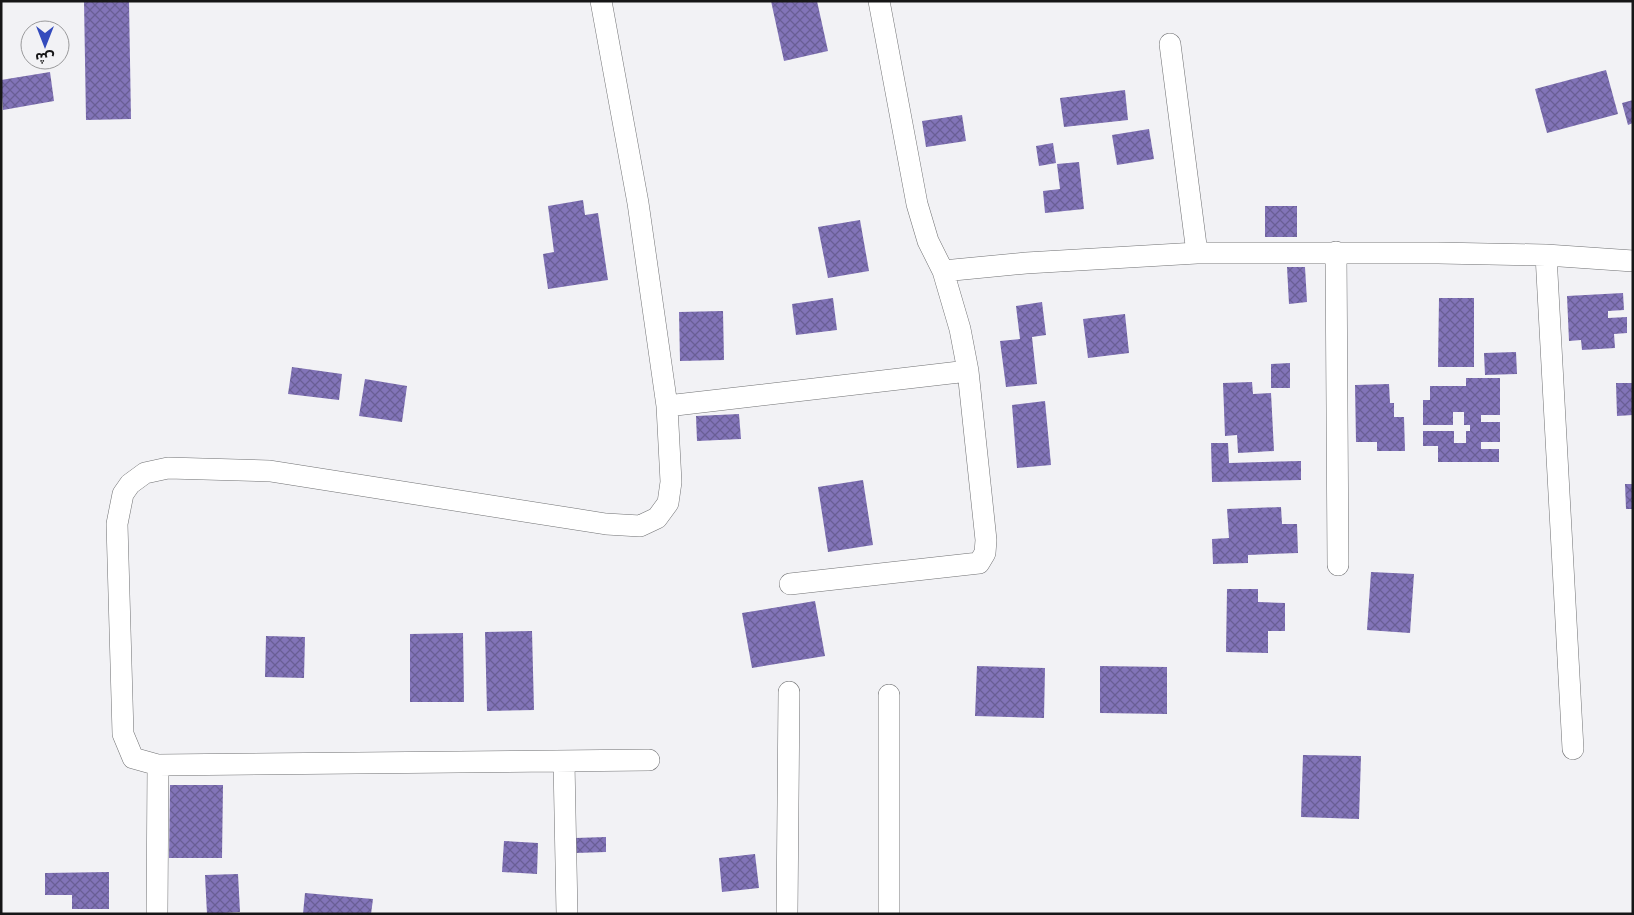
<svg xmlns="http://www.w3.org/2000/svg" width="1634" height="915" viewBox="0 0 1634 915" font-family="Roboto,'Noto Sans Arabic',sans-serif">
<defs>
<pattern id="building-cross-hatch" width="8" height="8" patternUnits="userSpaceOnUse" patternTransform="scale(1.25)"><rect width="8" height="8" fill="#8274b8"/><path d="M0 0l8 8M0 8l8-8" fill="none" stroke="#695e95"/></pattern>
</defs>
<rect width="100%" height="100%" fill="#f2f2f5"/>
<path fill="url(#building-cross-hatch)" d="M 84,1 L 129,1 L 131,119 L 86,120 Z
M 771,1 L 817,1 L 828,51 L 784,61 Z
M 1606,70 L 1618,114 L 1547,133 L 1535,89 Z
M 50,72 L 54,101 L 3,110 L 1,80 Z
M 1125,90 L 1128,120 L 1064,127 L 1060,98 Z
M 1633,100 L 1633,123 L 1628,125 L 1622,103 Z
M 962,115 L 966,141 L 926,147 L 922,121 Z
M 1149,129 L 1154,159 L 1117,165 L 1112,135 Z
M 1053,143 L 1056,163 L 1039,166 L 1036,146 Z
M 1079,162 L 1084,209 L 1045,213 L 1043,191 L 1060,189 L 1057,164 Z
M 583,200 L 585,215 L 598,213 L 608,280 L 548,289 L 543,254 L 554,252 L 548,206 Z
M 1265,206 L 1297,206 L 1297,237 L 1265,237 Z
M 860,220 L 869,271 L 828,278 L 818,227 Z
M 1287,267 L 1305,267 L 1307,302 L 1289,304 Z
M 1623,293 L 1624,310 L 1608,311 L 1608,318 L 1627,317 L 1627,333 L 1614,334 L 1615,348 L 1582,350 L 1581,340 L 1569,341 L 1567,296 Z
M 833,298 L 837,330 L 796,335 L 792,304 Z
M 1439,298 L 1474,298 L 1474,367 L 1438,367 Z
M 1042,302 L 1046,335 L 1032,337 L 1037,384 L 1006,387 L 1000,341 L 1020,339 L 1016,306 Z
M 723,311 L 724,360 L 680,361 L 679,312 Z
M 1125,314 L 1129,353 L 1088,358 L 1083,319 Z
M 1516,352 L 1517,374 L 1485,375 L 1484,353 Z
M 1290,363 L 1290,388 L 1271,388 L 1271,364 Z
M 292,367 L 342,374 L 339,400 L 288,394 Z
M 1466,378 L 1500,378 L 1500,415 L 1481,415 L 1481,422 L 1500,422 L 1500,442 L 1481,442 L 1481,449 L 1499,449 L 1499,462 L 1438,462 L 1438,446 L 1423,446 L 1423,431 L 1454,431 L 1454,443 L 1466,443 L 1466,431 L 1470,431 L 1470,425 L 1464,425 L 1464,412 L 1453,412 L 1453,425 L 1423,425 L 1423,400 L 1430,400 L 1430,386 L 1466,386 Z
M 365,379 L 407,386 L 402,422 L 359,416 Z
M 1252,382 L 1253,394 L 1271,393 L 1274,451 L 1238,453 L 1237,435 L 1225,436 L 1223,383 Z
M 1616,383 L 1633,383 L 1633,415 L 1617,416 Z
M 1389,384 L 1390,403 L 1394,403 L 1394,417 L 1404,417 L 1405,451 L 1377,451 L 1377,442 L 1356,442 L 1355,385 Z
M 1045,401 L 1051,465 L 1017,468 L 1012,405 Z
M 739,414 L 741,439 L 697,441 L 696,416 Z
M 1211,443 L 1228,443 L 1229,463 L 1301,461 L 1301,480 L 1212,482 Z
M 863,480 L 873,545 L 828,552 L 818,487 Z
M 1625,484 L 1633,484 L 1633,509 L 1626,509 Z
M 1281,507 L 1282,524 L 1297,524 L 1298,553 L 1248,555 L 1248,563 L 1213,564 L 1212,539 L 1229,538 L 1227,509 Z
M 1371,572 L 1414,574 L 1410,633 L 1367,630 Z
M 1227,589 L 1258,589 L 1258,602 L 1285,603 L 1285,631 L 1268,631 L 1268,653 L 1226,652 Z
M 815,601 L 825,656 L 752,668 L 742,613 Z
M 532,631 L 534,710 L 487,711 L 485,632 Z
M 463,633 L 464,702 L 410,702 L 410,634 Z
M 266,636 L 305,637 L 304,678 L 265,677 Z
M 977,666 L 1045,668 L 1044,718 L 975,716 Z
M 1100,666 L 1167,667 L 1167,714 L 1100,713 Z
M 1303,755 L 1361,756 L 1359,819 L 1301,817 Z
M 170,785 L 223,785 L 222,858 L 169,858 Z
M 606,837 L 606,852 L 575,853 L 575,838 Z
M 504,841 L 538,843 L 537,874 L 502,872 Z
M 755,854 L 759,888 L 722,892 L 719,858 Z
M 109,872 L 109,909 L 72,909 L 72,895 L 45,895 L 45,873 Z
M 238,874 L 240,912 L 207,914 L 205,875 Z
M 305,893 L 373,899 L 371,914 L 303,914 Z"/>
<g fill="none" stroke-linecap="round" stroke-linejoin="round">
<defs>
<path id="minor" d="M 601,1 L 638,203 L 667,406 L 671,482 L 668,503 L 657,518 L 640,526 L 606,524 L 270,471 L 168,468 L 145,473 L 130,484 L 123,494 L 117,524 L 123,734 L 133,758 L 158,765 L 649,760
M 1170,44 L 1197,253
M 1336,252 L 1338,565
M 1546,255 L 1573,749
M 943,271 L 1026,263 L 1197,253 L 1438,253 L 1546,255 L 1633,261
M 667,406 L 968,371
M 790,584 L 979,563 L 985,553 L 986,540 L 968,371 L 960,329 L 943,271 L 928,241 L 917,204 L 879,1
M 564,762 L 567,914
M 157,914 L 158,765
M 787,914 L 789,692
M 889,914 L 889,695"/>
</defs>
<use href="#minor" stroke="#707173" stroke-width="22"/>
<use href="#minor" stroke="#fff" stroke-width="21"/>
</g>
<rect width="1634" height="915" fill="none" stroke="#161617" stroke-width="5"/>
<g transform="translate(45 45) rotate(180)"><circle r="24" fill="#f2f2f5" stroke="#9a9a9c"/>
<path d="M0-4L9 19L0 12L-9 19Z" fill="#344bbd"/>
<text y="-8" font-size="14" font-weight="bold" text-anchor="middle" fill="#161617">ش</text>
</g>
</svg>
